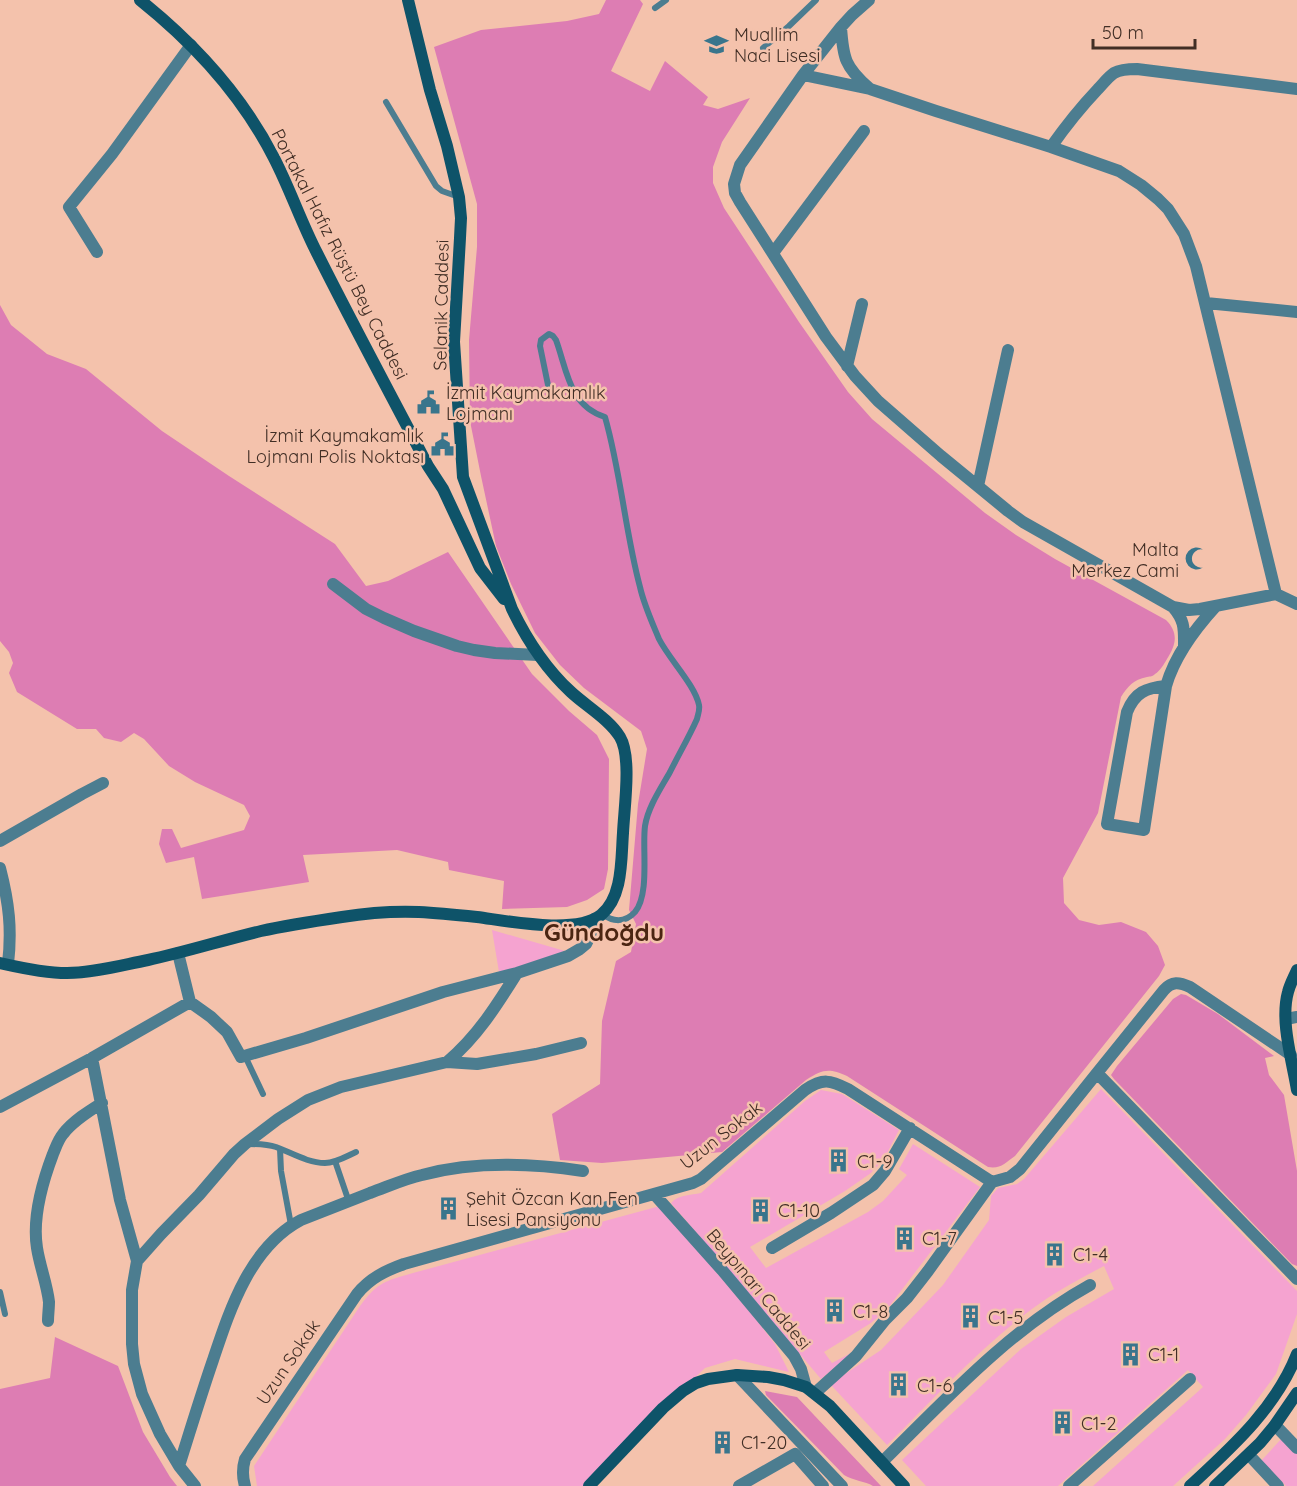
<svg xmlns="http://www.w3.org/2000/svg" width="1297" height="1486" viewBox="0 0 1297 1486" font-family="Quicksand,sans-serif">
<rect width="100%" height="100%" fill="#f4c2ac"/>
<path fill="#f5a3d0" d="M 492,930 L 565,951 L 526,965 L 499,972 Z
M 1101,1089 L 1297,1291 L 1297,1314 L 1276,1374 L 1246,1415 L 1225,1439 L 1173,1486 L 1093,1486 L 1203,1387 L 1188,1370 L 1058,1486 L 926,1486 L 902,1460 L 1021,1349 L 1066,1317 L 1114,1289 L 1104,1266 C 1079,1279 1055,1292 1032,1309 C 979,1348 934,1399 887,1445 L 830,1384 L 881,1350 L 943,1285 L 989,1220 L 991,1196 L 998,1188 L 1017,1184 L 1024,1179 Z
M 821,1090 L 842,1094 L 899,1130 L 884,1159 L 871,1173 L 845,1191 L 750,1247 L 766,1268 L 868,1212 L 883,1201 L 907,1175 L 899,1169 L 913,1144 L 980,1187 L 888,1308 L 871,1323 L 824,1352 L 832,1363 L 853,1352 L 821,1379 L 671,1203 C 678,1195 691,1195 701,1193 L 805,1101 Z
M 660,1206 L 751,1313 L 775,1344 L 789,1372 L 735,1359 L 705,1368 L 583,1486 L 257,1486 L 254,1466 L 360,1306 C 378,1282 385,1281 413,1273 Z
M 1282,1438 L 1297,1453 L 1297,1486 L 1286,1486 L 1261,1461 Z"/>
<path fill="#dd7db3" d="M 606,0 L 640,0 L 643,4 L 611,71 L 650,91 L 665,61 L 708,97 L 703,105 L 718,109 L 750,98 L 722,142 L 713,167 L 713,183 L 724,208 L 799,322 L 848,392 L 872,419 L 985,513 L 1016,535 L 1055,559 L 1166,620 C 1179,633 1176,645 1167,659 C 1164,664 1160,671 1155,674 C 1152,677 1151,676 1147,677 C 1133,680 1128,686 1121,697 L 1098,813 L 1063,878 L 1064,903 L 1079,920 L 1099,925 L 1121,922 L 1146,932 L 1158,946 L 1165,965 L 1159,976 L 1015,1156 C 1005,1163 1001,1169 988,1167 L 847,1076 C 829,1068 823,1069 806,1080 L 722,1152 L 602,1163 L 560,1160 L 552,1114 L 600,1084 L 602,1021 L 616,961 L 631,952 L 636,924 L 629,910 L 638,804 L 647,749 L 641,731 L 584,688 L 560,665 L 535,633 L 511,584 L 496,546 L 481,476 L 470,421 L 469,340 L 477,247 L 477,204 L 434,47 L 481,30 L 567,21 L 599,14 Z
M 0,305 L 11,325 L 47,354 L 86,369 L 162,431 L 229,476 L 335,544 L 366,586 L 388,581 L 448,552 L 532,674 L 569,711 L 597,735 L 609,759 L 608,869 L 604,889 L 587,900 L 567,907 L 502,909 L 504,881 L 449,870 L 448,862 L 397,850 L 303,855 L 309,882 L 202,899 L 194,857 L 166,863 L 159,844 L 162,829 L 172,829 L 181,848 L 244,830 L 250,816 L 244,805 L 195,782 L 169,766 L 144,739 L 134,733 L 121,742 L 104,738 L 96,729 L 77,729 L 17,692 L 9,673 L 13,663 L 9,652 L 0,641 Z
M 1181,994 L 1186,995 L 1218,1014 L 1274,1056 L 1265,1058 L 1269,1075 L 1284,1095 L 1297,1171 L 1297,1266 L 1292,1264 L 1114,1079 L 1111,1075 L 1117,1066 L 1173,999 Z
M 55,1337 L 118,1366 L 143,1432 L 170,1477 L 177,1486 L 0,1486 L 0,1389 L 50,1378 Z
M 765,1391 L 797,1397 L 881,1486 L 873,1486 C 865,1481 854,1481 844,1475 L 766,1395 Z"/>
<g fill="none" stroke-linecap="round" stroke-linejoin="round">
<path stroke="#4c7d90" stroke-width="6" d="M 655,8 L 666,0
M 763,48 L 789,26 L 816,0
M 386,102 L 436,186 L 442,191 L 459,197
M 548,385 L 540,346 L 541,340 L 549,334 L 553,336 L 556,340 C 567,370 569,406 605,417 C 621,473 625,531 640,587 C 644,605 652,622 659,639 C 669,659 695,685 699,705 C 700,710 698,714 697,719 C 689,737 679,754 670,772 C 661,788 648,807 645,826 C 642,848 650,894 635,912 C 625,923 613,922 602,914
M 245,1056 L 263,1094
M 248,1144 C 258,1144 267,1144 276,1147 C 292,1153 308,1163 325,1163 C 336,1163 347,1156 356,1152
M 280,1149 L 281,1171 L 291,1225
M 335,1161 L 349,1202
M 0,1292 L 5,1314"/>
<path stroke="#4c7d90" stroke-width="12" d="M 869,0 L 852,15 L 841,27 L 803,75 L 740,165 L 734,184 L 735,193 L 740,202 L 826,337 L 855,376 L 878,401 L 941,456 L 1008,511 L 1023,522 L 1173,607 L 1189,610 L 1200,609 L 1276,594 L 1297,604
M 841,27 C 843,58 845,67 869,88
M 803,75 L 870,89 L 936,111 L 1051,147 L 1119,171 L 1141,185 L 1158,199 L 1168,209 L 1184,234 L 1196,266 L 1276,594
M 1051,147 C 1065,127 1081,107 1098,89 C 1103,84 1108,77 1114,73 C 1121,69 1130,69 1137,69 L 1297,89
M 97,252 L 69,207 L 112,154 L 191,45
M 773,253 L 864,131
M 1206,303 L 1297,312
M 847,366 L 862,304
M 978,486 L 1008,350
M 333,584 L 366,609 L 384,618 L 414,631 L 457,646 L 474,650 L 495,653 L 538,655
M 1173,607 C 1185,621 1184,629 1184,646
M 1166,686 C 1146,688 1135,692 1127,712 L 1107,824 L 1144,830 L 1166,686 C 1175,655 1195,629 1216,606
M 0,841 L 82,794 L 103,783
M 0,868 C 9,903 12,929 8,964
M 178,953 L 190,1002 L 211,1017 L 227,1032 L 241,1057 L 306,1038 L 443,992 L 517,973 L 568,956 L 580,949 L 586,944 L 590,936 L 594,919
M 1286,1019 L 1297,1017
M 92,1058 L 120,1200 L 137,1261 L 132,1290 L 132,1344 L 134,1364 L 142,1394 L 160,1434 L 179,1466 L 195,1486
M 447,1062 C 477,1037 497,1005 517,973
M 1097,1073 L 1164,990 C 1172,981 1179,982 1190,987 L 1291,1055
M 0,1107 L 92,1058 L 190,1002
M 655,1195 L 722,1270 L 794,1356 L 801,1369 L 806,1387
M 772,1248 L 831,1213 L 873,1185 L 885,1171 L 910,1128
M 137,1261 L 161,1234 L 199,1195 L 234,1154 L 245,1144 L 278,1119 L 308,1100 L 341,1087 L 447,1062 L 477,1064 L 536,1054 L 581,1043
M 48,1321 C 48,1315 49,1308 49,1302 C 47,1284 40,1267 37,1248 C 32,1217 42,1183 53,1154 C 56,1147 58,1140 63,1134 C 73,1121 89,1111 102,1103
M 737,1375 L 842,1486
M 815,1393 L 856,1356 L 885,1320 L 907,1298 L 928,1271 L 992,1182 L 1010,1177 L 1020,1169 L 1097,1073 L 1297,1279
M 1275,1425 L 1297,1448
M 1249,1455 L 1278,1486
M 882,1462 C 947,1398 1009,1330 1090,1285
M 179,1466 C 190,1431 201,1395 213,1360 C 230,1309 250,1247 301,1220 C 324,1211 347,1202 370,1193 C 387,1187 404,1179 422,1175 C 474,1161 530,1163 583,1171
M 245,1486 C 242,1476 242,1469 245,1459 L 357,1294 C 370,1278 385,1271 404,1264 L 693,1183 L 701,1179 L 805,1090 C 823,1078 830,1080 848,1089 L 992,1182
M 739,1486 L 795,1454 L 823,1486
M 1069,1486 L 1190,1379"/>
<path stroke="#0e5369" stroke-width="12" d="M 140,0 C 195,44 242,95 274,158 C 290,189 301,222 317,253 C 353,325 391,395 428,466 L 443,489 L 480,568 L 504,599
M 0,963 C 22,968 45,973 67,973 C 94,973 122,965 148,960 C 186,952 223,940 261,931 C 288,925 315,921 342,917 C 367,913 394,911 419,912 C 439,913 458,915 477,917 C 508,921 576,935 601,915 C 623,897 621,860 623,833 C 624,809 632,757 620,737 C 609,719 586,706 571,692 C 545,668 527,640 512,609 L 463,477 L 454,342 L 460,238 L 461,218 L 459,197 L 447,146 L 430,90 L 408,0
M 1297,970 C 1294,977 1290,984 1288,992 C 1280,1021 1292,1060 1297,1090
M 589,1486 L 663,1408 L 683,1391 L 696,1383 L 708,1379 L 737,1375 L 768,1377 L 784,1380 L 806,1387 L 830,1406 L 904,1486
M 1190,1486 C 1231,1448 1276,1408 1297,1354
M 1215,1486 L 1260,1443 L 1275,1425 L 1297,1393"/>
</g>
<defs>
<symbol id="school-bare" viewBox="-9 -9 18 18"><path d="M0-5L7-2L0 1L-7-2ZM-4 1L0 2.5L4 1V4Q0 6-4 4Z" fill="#39758c" stroke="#f4c2ac" stroke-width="2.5" paint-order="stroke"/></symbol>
<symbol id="civic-bare" viewBox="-9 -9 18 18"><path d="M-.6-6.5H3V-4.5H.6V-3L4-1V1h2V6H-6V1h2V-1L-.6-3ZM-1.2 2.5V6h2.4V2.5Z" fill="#39758c" stroke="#f4c2ac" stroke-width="2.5" paint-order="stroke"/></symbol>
<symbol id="mosque-bare" viewBox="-9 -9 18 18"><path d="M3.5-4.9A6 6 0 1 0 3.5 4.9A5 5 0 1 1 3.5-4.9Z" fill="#39758c" stroke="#f4c2ac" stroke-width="2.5" paint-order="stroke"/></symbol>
<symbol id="building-bare" viewBox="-9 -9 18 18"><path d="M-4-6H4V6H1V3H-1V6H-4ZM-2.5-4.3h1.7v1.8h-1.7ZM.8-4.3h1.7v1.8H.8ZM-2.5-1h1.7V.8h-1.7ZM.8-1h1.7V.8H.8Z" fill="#39758c" stroke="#f4c2ac" stroke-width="2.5" paint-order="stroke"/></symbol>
</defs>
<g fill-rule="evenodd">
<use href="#school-bare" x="700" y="28" width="33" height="33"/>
<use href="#civic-bare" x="412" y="386" width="33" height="33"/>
<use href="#civic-bare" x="426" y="428" width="33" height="33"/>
<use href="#mosque-bare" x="1180" y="542" width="33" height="33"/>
<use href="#building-bare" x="822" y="1144" width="33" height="33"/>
<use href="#building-bare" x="432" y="1192" width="33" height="33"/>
<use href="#building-bare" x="744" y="1194" width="33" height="33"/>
<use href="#building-bare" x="888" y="1222" width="33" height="33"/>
<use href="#building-bare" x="1038" y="1238" width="33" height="33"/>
<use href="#building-bare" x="818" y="1294" width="33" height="33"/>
<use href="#building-bare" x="954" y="1300" width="33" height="33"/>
<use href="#building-bare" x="1114" y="1338" width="33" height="33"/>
<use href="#building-bare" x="882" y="1368" width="33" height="33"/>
<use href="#building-bare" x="1046" y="1406" width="33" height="33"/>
<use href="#building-bare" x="706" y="1426" width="33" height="33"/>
</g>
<g text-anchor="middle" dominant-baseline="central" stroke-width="5" stroke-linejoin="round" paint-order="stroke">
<g font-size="18" fill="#412e25" stroke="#f4c2ac" text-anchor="start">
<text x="734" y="34">Muallim<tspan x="734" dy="21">Naci Lisesi</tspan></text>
<text x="446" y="392">İzmit Kaymakamlık<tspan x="446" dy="21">Lojmanı</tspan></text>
<text x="424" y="435" text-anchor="end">İzmit Kaymakamlık<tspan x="424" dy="21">Lojmanı Polis Noktası</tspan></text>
<text x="1179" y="549" text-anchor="end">Malta<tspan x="1179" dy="21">Merkez Cami</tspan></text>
<text x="857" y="1161">C1-9</text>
<text x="466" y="1198">Şehit Özcan Kan Fen<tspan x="466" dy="21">Lisesi Pansiyonu</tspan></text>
<text x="778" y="1210">C1-10</text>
<text x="922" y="1238">C1-7</text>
<text x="1073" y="1254">C1-4</text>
<text x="853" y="1311">C1-8</text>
<text x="988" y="1317">C1-5</text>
<text x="1148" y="1354">C1-1</text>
<text x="917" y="1385">C1-6</text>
<text x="1081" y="1423">C1-2</text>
<text x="741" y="1442">C1-20</text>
</g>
<g font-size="18" fill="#412e25" stroke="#f4c2ac">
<text transform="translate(340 254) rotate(63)">Portakal Hafız Rüştü Bey Caddesi</text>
<text transform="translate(441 305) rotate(-89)">Selanik Caddesi</text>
<text transform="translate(721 1135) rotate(-38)">Uzun Sokak</text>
<text transform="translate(759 1289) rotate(50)">Beypınarı Caddesi</text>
<text transform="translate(288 1362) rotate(-56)">Uzun Sokak</text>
</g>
<g font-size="24" font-weight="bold" fill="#4b2512" stroke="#f4c2ac">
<text x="604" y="932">Gündoğdu</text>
</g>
</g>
<path d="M1093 39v9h102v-9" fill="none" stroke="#412e25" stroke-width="3"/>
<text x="1102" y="39" font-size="18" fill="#412e25" stroke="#f4c2ac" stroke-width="4.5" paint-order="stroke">50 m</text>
</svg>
